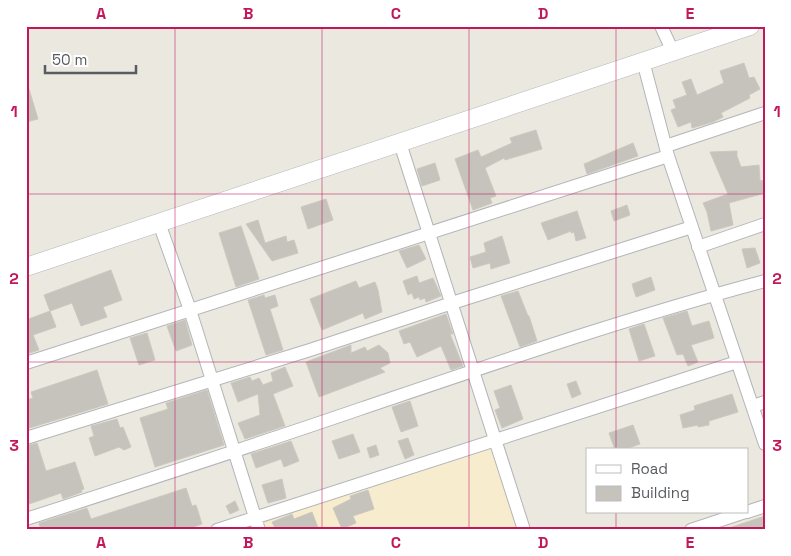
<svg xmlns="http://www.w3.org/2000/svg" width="791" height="556" viewBox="0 0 791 556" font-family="'Space Grotesk',sans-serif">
<rect width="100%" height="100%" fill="#eae8df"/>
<path fill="#f7edce" d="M 491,445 L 518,530 L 261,530 L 258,521 Z"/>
<path fill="#c6c2bc" stroke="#cec9be" d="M 744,63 L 749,78 L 754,77 L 760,89 L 749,95 L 750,98 L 721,113 L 723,117 L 713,122 L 692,128 L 691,122 L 678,127 L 671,110 L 676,108 L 673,100 L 687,95 L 682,82 L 691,79 L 697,95 L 724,83 L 720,71 Z
M 29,89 L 38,119 L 26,122 L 26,90 Z
M 536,130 L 542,149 L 505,160 L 504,158 L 485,168 L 496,196 L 490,198 L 492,203 L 473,210 L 455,159 L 478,150 L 481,157 L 512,143 L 510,138 Z
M 633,143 L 638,156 L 587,174 L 584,164 Z
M 737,151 L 737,156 L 741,167 L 759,165 L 760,181 L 765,180 L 765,193 L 729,203 L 733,225 L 711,231 L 707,212 L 703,203 L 728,194 L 710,152 Z
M 435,163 L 440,180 L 422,186 L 417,169 Z
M 326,199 L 333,220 L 308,229 L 301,207 Z
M 627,205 L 630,215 L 614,221 L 611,211 Z
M 577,211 L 586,238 L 576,241 L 574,232 L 571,233 L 571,231 L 548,240 L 541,223 Z
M 258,220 L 265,243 L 286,236 L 287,242 L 294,240 L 298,253 L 272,261 L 246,224 Z
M 241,226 L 259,279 L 236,287 L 219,233 Z
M 502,236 L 510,263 L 491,269 L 490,263 L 473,268 L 470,257 L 486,252 L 484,243 Z
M 419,245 L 426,259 L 407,268 L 399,251 Z
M 755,248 L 760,263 L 747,268 L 742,249 Z
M 111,270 L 122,300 L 103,307 L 107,317 L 81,326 L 72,303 L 50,311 L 44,295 Z
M 417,276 L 419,283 L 433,278 L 441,296 L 426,302 L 425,298 L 420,300 L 419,297 L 414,299 L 412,293 L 408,295 L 403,281 Z
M 651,277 L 655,290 L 636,297 L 632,284 Z
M 356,281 L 359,288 L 375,282 L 378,290 L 382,312 L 365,319 L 363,313 L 322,330 L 310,299 Z
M 518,291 L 528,316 L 529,316 L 537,341 L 520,347 L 501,296 Z
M 264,295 L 265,298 L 275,295 L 278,306 L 270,309 L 283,350 L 266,355 L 248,300 Z
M 50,311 L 56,327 L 33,335 L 39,350 L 26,354 L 26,320 Z
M 687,311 L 692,326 L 709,321 L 714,338 L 691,345 L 698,362 L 688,366 L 683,354 L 677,355 L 663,318 Z
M 446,314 L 453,334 L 450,334 L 463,366 L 451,370 L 441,346 L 417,357 L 410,342 L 404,344 L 399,331 Z
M 185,320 L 192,345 L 176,351 L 167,326 Z
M 644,324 L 655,356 L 639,361 L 629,329 Z
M 147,333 L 155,360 L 139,365 L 130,338 Z
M 351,345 L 351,353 L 365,347 L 367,351 L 379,345 L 388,353 L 390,363 L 380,368 L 385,372 L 319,397 L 306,362 Z
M 285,367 L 293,386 L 273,394 L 285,426 L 245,439 L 238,423 L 260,415 L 258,394 L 238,402 L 231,383 L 250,377 L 252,381 L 259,378 L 263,385 L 273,381 L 271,373 Z
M 97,370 L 108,404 L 26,429 L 26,400 L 33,398 L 31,392 Z
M 576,381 L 581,394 L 572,398 L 567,384 Z
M 511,385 L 523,419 L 502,428 L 495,410 L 500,408 L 494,391 Z
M 207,390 L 224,445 L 155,467 L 140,418 L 168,409 L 166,403 Z
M 732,394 L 738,412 L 709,421 L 709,425 L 698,427 L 698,425 L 683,428 L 680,415 L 695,410 L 694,406 Z
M 410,401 L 418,426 L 401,432 L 392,407 Z
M 117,419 L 120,428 L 123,427 L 131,447 L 124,450 L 119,447 L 95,456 L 89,438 L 94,436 L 91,426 Z
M 633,425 L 640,444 L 623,450 L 615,450 L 609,433 Z
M 353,434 L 360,452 L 339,459 L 332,441 Z
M 408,438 L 414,455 L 405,459 L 398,441 Z
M 291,441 L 299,461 L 284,467 L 281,459 L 256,468 L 251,454 Z
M 37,443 L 46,471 L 75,462 L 84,489 L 81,490 L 82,492 L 63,499 L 61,493 L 26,505 L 26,446 Z
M 376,445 L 379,455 L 370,458 L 367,448 Z
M 282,479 L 286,498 L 268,503 L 262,485 Z
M 186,488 L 192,506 L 196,505 L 202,524 L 185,530 L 41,530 L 39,523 L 87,508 L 91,519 Z
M 368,490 L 374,509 L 353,516 L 356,523 L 342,529 L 333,508 L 351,499 L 350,496 Z
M 235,501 L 239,510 L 230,514 L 226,506 Z
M 312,512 L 319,530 L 276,530 L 272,522 L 292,514 L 294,519 Z
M 765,516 L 765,530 L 729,530 L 729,528 Z"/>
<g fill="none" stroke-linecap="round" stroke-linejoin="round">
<defs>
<path id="street" d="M 661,26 L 673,52
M 643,61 L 668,156 L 765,444
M 400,143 L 524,530
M 666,146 L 765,113
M 159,223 L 190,310 L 259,530
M 698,247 L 765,224
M 26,363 L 668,156
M 753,406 L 765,402
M 26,438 L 310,350 L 452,303 L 692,227
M 747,512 L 765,506
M 26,519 C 138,483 249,447 360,409 C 493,364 629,317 765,281
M 217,530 L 737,362
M 691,530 L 745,512"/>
<path id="secondary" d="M 26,267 L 750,26"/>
</defs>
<use href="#street" stroke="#b2b5b9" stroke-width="14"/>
<use href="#secondary" stroke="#b3b6bc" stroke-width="19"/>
<use href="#street" stroke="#fff" stroke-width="12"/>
<use href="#secondary" stroke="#fff" stroke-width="18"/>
</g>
<path fill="none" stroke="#c2185b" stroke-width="1" stroke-opacity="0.55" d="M 175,26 L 175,530M 322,26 L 322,530M 469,26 L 469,530M 616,26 L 616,450M 26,194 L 765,194M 26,362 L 765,362M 616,512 L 616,530"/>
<rect width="791" height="556" fill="none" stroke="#ffffff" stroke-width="55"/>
<rect x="586" y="448" width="162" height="65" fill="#ffffff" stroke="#bcbdbf"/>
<rect x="596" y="465" width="25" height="8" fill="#ffffff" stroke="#bcbdbf"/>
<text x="631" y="474" font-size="15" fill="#585b5f">Road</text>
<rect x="596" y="486" width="25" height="15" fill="#c6c2bc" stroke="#bcbdbf"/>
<text x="631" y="498" font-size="15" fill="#585b5f">Building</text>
<path d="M45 65v8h91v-8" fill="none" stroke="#585b5f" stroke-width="2.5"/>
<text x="52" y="65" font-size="15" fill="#585b5f" stroke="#ffffff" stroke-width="4" paint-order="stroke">50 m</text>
<rect x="28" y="28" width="736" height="500" fill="none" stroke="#c2185b" stroke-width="2"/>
<g font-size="16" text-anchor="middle" font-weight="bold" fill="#c2185b">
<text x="101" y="19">A</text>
<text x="248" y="19">B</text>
<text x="396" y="19">C</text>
<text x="543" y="19">D</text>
<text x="690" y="19">E</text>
<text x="14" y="117">1</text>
<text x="777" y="117">1</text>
<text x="14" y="284">2</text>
<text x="777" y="284">2</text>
<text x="14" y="451">3</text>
<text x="777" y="451">3</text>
<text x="101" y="548">A</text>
<text x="248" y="548">B</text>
<text x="396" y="548">C</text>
<text x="543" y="548">D</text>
<text x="690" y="548">E</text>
</g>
</svg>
